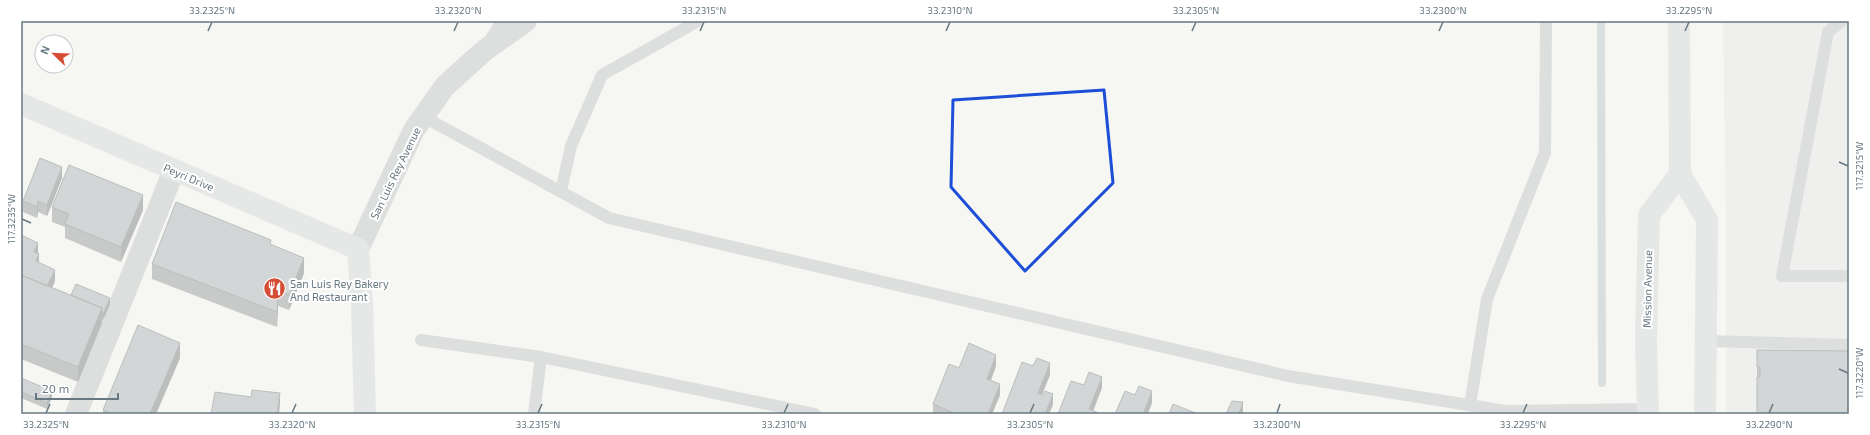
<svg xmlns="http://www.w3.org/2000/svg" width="1870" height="435" viewBox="0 0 1870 435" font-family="'Exo 2',sans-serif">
<rect width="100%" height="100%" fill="#f6f6f3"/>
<path fill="#e6e7e6" d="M 1723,21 L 1849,21 L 1849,414 L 1726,414 L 1726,215 Z"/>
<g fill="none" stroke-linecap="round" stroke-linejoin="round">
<path stroke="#b6c3c5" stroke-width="8" d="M 1601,21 L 1602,383"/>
<path stroke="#bfc3c6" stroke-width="12" d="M 1842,21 L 1828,32 L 1782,276 L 1849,276
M 489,42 L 502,21
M 424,117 L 609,218 L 1288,376 L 1506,411 L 1648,409
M 561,191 L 571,146 L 602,75 L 698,21
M 421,340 L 541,357
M 1706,341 L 1849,345
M 1470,405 L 1487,299 L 1545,153 L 1546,21
M 534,414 L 541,357 L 815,414"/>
<path stroke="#bfc3c6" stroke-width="22" d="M 358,249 L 414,130 L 445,86 L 485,50 L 526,21
M 76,414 L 174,170"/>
<path stroke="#d2d6d9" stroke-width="22" d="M 1679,21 L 1680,174 L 1707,220 L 1705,414
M 21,104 L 358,249 L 362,304 L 365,414
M 1648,414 L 1646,340 L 1649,215 L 1680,174"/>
</g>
<path fill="#90969a" d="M 62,178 L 47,216 L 38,212 L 37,218 L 23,212 L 23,201 Z
M 52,207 L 143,210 L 121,262 L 65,238 L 65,227 L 52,222 Z
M 21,235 L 38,253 L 39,263 L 55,281 L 52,288 L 71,295 L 110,304 L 103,320 L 102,319 L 102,323 L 78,382 L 21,359 Z
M 271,244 L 304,273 L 289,310 L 278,306 L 277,327 L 152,279 L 152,264 Z
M 1757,350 L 1849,351 L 1757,414 Z
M 180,358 L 156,414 L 103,414 L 103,410 Z
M 996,366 L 991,380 L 1000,395 L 992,414 L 933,414 L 933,404 L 959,368 Z
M 21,378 L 52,397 L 47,409 L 21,398 Z"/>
<path fill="#757a7d" d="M 62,167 L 62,178 L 47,216 L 47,205 Z
M 143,195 L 143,210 L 121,262 L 121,247 Z
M 38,201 L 38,212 L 37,218 L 37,207 Z
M 38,243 L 38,254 L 34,252 Z
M 39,254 L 39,265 L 36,261 Z
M 304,258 L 304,273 L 289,310 L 289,295 Z
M 55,270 L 55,281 L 47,299 L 47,287 Z
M 278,291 L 278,306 L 277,327 L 277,312 Z
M 110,298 L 110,304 L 103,320 L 103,314 Z
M 102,308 L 102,323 L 78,382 L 78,367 Z
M 180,343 L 180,358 L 156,414 L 150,414 Z
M 996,355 L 996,366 L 987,390 L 987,379 Z
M 1050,363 L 1050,375 L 1038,405 L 1038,393 Z
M 1102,377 L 1102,388 L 1092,414 L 1089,409 Z
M 1000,384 L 1000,395 L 992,414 L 988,414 Z
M 52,391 L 52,397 L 47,409 L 47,403 Z
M 1152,391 L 1152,403 L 1148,414 L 1143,414 Z
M 280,393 L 280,404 L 279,414 L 277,414 Z
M 1053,394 L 1053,405 L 1049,414 L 1045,414 Z
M 1243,402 L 1243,414 L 1239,414 L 1239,413 Z"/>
<path fill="#a7afb3" stroke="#757a7d" d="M 40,158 L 62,167 L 47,205 L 38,201 L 37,207 L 23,201 Z
M 69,165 L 143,195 L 121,247 L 65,224 L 69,214 L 52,207 Z
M 176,202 L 271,240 L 270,244 L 304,258 L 289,295 L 278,291 L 277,312 L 152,264 Z
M 21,235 L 38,243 L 34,252 L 39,254 L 36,261 L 55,270 L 47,286 L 21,275 Z
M 21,275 L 102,308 L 78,367 L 21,344 Z
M 76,284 L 110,298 L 103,314 L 102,313 L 102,308 L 71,295 Z
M 138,325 L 180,343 L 150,414 L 113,414 L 103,410 Z
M 969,343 L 996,355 L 987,379 L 1000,384 L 988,414 L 956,414 L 933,404 L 949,364 L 959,368 Z
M 1757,350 L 1849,351 L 1849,414 L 1757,414 L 1757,377 L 1760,377 L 1760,367 L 1757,367 Z
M 1037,358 L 1050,363 L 1038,393 L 1043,395 L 1045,391 L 1053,394 L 1045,414 L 1002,414 L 1022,362 L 1033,366 Z
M 1089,372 L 1102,377 L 1089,409 L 1101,414 L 1058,414 L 1071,381 L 1084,385 Z
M 21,378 L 52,391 L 47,403 L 21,392 Z
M 1139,386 L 1152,391 L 1143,414 L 1115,414 L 1125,391 L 1135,395 Z
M 252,390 L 280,393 L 277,414 L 211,414 L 215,392 L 251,397 Z
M 1232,401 L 1243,402 L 1239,413 L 1242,414 L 1226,414 Z
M 1173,404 L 1198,414 L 1169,414 Z"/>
<path d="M0 0H1870V435H0ZM 1104,90 L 1113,183 L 1025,271 L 951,187 L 953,100 Z" fill="#f6f6f3" fill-opacity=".55" fill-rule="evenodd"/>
<path fill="none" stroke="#1d4ed8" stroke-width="3" stroke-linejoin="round" d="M 1104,90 L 1113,183 L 1025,271 L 951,187 L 953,100 Z"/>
<path fill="none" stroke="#677881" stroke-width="1.5" d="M 208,31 L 212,22M 454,31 L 458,22M 700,31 L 704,22M 946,31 L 950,22M 1192,31 L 1196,22M 1439,31 L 1443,22M 1685,31 L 1689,22M 1839,162 L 1848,166M 22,219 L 31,223M 1839,369 L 1848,373M 46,413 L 50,404M 292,413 L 296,404M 538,413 L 542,404M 784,413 L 788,404M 1030,413 L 1034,404M 1277,413 L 1280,404M 1523,413 L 1527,404M 1769,413 L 1773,404"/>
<defs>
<symbol id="restaurant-disc" viewBox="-11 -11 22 22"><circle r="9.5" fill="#d44d34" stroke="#fff"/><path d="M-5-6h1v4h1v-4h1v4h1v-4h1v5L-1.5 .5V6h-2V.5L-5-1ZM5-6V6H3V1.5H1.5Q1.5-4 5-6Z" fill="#fff"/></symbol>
</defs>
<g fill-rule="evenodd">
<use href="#restaurant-disc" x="262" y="276" width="25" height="25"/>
</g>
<g text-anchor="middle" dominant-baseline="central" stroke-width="4" stroke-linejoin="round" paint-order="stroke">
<g font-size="11" fill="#677881" stroke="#fff">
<text transform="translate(395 173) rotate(-64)">San Luis Rey Avenue</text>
<text transform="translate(189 177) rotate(23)">Peyri Drive</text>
<text transform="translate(1647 289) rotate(-89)">Mission Avenue</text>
</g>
<g font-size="11" fill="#677881" stroke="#fff" text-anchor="start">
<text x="290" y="283">San Luis Rey Bakery<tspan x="290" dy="13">And Restaurant</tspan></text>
</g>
</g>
<rect width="1870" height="435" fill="none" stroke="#ffffff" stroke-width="44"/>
<g transform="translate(54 54) rotate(293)"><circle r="19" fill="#ffffff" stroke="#c2c9cd"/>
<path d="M0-3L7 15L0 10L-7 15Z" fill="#d44d34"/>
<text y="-6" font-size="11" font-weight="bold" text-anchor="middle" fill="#677881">N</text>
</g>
<path d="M36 393v6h82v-6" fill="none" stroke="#677881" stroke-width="2"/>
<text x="42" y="393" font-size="12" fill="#677881" stroke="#ffffff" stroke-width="3" paint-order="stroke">20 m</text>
<rect x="22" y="22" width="1826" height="391" fill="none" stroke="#677881" stroke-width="1.5"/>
<g font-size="10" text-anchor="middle" fill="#677881">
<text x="212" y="14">33.2325°N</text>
<text x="458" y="14">33.2320°N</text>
<text x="704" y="14">33.2315°N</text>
<text x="950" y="14">33.2310°N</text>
<text x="1196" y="14">33.2305°N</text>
<text x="1443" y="14">33.2300°N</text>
<text x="1689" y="14">33.2295°N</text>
<text transform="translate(1859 166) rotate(-90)" y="4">117.3215°W</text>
<text transform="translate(11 219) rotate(-90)" y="4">117.3235°W</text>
<text transform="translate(1859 373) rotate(-90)" y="4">117.3220°W</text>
<text x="46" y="428">33.2325°N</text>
<text x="292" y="428">33.2320°N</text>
<text x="538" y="428">33.2315°N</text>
<text x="784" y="428">33.2310°N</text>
<text x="1030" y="428">33.2305°N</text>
<text x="1277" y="428">33.2300°N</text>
<text x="1523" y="428">33.2295°N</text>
<text x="1769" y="428">33.2290°N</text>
</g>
</svg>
